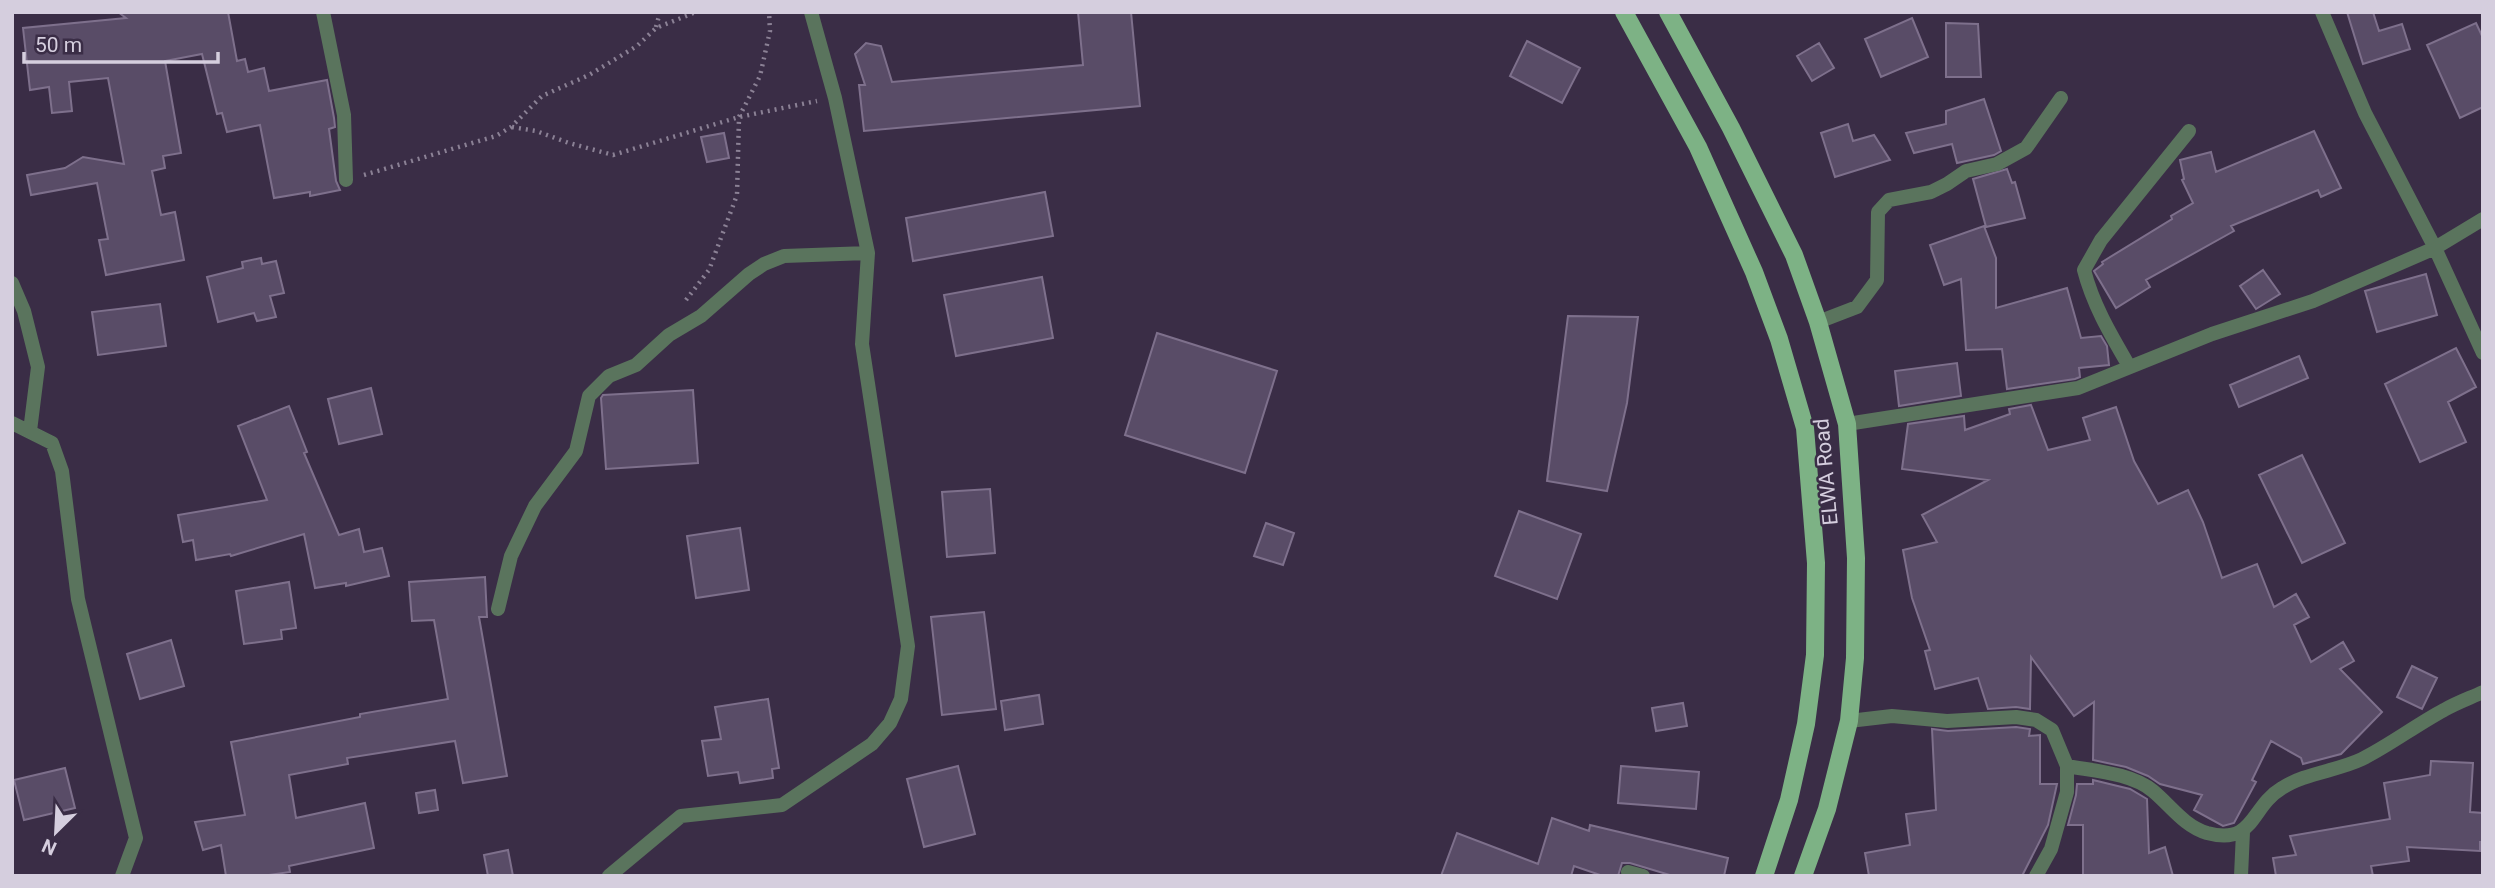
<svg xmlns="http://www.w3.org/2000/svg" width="2495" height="888" viewBox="0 0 2495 888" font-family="Roboto,sans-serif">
<rect width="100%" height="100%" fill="#3a2d46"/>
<path fill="#594c67" stroke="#7e708c" stroke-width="2" d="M 118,12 L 228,12 L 237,61 L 245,59 L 248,72 L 264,68 L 269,91 L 327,80 L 334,118 L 335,127 L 329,129 L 336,181 L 340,190 L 310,196 L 310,192 L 274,198 L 260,125 L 227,132 L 222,113 L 217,114 L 202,54 L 165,61 L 181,153 L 163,156 L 165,168 L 152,171 L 161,215 L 175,212 L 184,260 L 106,275 L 99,240 L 108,239 L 97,183 L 31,195 L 27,175 L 65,168 L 83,157 L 124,164 L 108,78 L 69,82 L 72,111 L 52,113 L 49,87 L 30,90 L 23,28 L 126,18 Z
M 1078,12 L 1131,12 L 1140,106 L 864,131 L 859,85 L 865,85 L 855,54 L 866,43 L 881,46 L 892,82 L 1083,65 Z
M 2347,12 L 2373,12 L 2379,31 L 2402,24 L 2410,49 L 2363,64 Z
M 1912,18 L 1928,57 L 1881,77 L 1865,39 Z
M 1946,23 L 1978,24 L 1981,77 L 1946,77 Z
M 2476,23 L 2483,38 L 2483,107 L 2460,118 L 2427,45 Z
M 1527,41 L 1580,68 L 1562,103 L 1510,76 Z
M 1819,43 L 1834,68 L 1812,81 L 1797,56 Z
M 1984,99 L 2001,151 L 1994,155 L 1957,163 L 1952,144 L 1914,153 L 1906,133 L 1946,124 L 1946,111 Z
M 1848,124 L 1853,141 L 1874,135 L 1890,160 L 1835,177 L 1821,133 Z
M 2314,131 L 2341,188 L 2321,197 L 2318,190 L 2231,226 L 2234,231 L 2146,280 L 2150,287 L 2116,308 L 2094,271 L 2103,264 L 2102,262 L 2172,219 L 2171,216 L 2193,203 L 2182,180 L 2184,179 L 2180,160 L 2211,152 L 2216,172 Z
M 724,133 L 729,158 L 707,162 L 701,137 Z
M 2007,169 L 2012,183 L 2015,182 L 2025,218 L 1986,227 L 1973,179 Z
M 1045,192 L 1053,236 L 913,261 L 906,218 Z
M 1984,226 L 1996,258 L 1996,308 L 2067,288 L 2081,338 L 2101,336 L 2107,346 L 2109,365 L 2079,368 L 2080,377 L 2075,379 L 2007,389 L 2002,349 L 1966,350 L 1961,279 L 1944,285 L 1930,245 Z
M 261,258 L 262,264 L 276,261 L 284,293 L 270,296 L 276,317 L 257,321 L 254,313 L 218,322 L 207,277 L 243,268 L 242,262 Z
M 2263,270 L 2280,294 L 2256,309 L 2240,286 Z
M 2426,274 L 2437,315 L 2377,332 L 2365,291 Z
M 1042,277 L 1053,338 L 956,356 L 944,295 Z
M 160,304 L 166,346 L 98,355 L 92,312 Z
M 1568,316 L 1638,317 L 1627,403 L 1607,491 L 1547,481 Z
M 1157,333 L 1277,371 L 1245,473 L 1125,435 Z
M 2456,348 L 2476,387 L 2448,402 L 2466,442 L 2420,462 L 2385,384 Z
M 2299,356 L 2308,378 L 2239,407 L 2230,385 Z
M 1957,363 L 1961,396 L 1899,406 L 1895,371 Z
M 371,388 L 382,434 L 339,444 L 328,399 Z
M 693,390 L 698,463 L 606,469 L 601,398 L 603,395 Z
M 2031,405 L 2048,450 L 2090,440 L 2083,418 L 2116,407 L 2134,461 L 2158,504 L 2188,490 L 2203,522 L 2222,578 L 2257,564 L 2274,607 L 2296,594 L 2309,617 L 2294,625 L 2311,662 L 2343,642 L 2354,661 L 2340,669 L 2382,712 L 2341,754 L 2303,764 L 2301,758 L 2271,741 L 2252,780 L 2256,782 L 2234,823 L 2223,826 L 2194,810 L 2202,795 L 2160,784 L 2148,776 L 2126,767 L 2093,760 L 2094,702 L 2074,716 L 2031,657 L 2030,709 L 2016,707 L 1988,709 L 1978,678 L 1935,689 L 1925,651 L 1930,650 L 1912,598 L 1903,550 L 1937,542 L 1922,515 L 1988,480 L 1902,469 L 1908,424 L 1964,416 L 1965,430 L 2010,414 L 2009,409 Z
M 289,406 L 307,452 L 304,453 L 339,535 L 359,529 L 364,552 L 382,548 L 389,576 L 346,586 L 346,583 L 315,588 L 304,534 L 231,556 L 230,554 L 196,560 L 193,540 L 183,542 L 178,515 L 267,500 L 238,426 Z
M 2302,455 L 2345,543 L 2302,563 L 2259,475 Z
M 990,489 L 995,553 L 947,557 L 942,492 Z
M 1519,511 L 1581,534 L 1557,599 L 1495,576 Z
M 1266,523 L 1294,533 L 1283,565 L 1254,556 Z
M 740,528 L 749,590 L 696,598 L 687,536 Z
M 485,577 L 487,617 L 479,617 L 507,776 L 463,783 L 455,741 L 347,758 L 348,764 L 289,775 L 296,818 L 365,803 L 374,848 L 289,866 L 290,872 L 262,876 L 226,876 L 221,845 L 203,850 L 195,822 L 245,815 L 231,742 L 360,717 L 360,714 L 448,699 L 434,620 L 412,621 L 409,582 Z
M 289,582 L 296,628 L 281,630 L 282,639 L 244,644 L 236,591 Z
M 984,612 L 996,709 L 942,715 L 931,617 Z
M 171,640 L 184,686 L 140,699 L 127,654 Z
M 2412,666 L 2437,678 L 2422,709 L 2397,697 Z
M 1039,695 L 1043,724 L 1005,730 L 1001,701 Z
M 768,699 L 779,768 L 772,769 L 773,778 L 740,783 L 738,772 L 708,776 L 702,741 L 721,739 L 715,707 Z
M 1683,703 L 1687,726 L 1656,731 L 1652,708 Z
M 2016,727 L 2030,729 L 2029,736 L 2040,735 L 2040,784 L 2057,784 L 2048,825 L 2022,876 L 1869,876 L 1865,853 L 1910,845 L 1906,814 L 1936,810 L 1932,729 L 1948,731 Z
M 2431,761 L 2473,763 L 2470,812 L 2483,813 L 2483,842 L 2480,842 L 2480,851 L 2407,847 L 2409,861 L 2371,866 L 2373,876 L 2276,876 L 2273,858 L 2296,855 L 2290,836 L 2390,819 L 2384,783 L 2430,775 Z
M 958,766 L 975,834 L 924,847 L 907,779 Z
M 1621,766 L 1699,772 L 1696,809 L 1618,803 Z
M 65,768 L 75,808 L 24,820 L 14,780 Z
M 2093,780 L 2130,789 L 2147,799 L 2149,853 L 2165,847 L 2173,876 L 2083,876 L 2083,825 L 2068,825 L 2076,795 L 2077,784 L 2093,784 Z
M 435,790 L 438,810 L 419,813 L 416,793 Z
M 1552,818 L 1589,831 L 1590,825 L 1728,858 L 1724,876 L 1673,876 L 1630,863 L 1622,863 L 1618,876 L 1603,876 L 1574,866 L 1571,876 L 1441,876 L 1457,833 L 1538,864 Z
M 508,850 L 513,876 L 488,876 L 484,855 Z"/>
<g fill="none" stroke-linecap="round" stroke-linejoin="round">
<path stroke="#8b8195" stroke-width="4.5" stroke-dasharray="2 5" stroke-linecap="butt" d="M 656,27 L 660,12
M 512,127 L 536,131 L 569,143 L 613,155 L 739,117 L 817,101
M 364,175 L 496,136 L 511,127 L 542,96 L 589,75 L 637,46 L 656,28 L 696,12
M 686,300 L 709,270 L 737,195 L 739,117 L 760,76 L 770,31 L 769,12"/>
<path stroke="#5a745d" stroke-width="14" d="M 323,12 L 344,115 L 346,180
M 2322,12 L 2365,113 L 2435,248 L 2483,353
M 12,283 L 24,311 L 38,367 L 30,431
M 1818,322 L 1857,307 L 1877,280 L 1878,212 L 1889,200 L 1931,192 L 1947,184 L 1966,171 L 1997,164 L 2026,148 L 2061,98
M 2129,366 C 2111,335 2093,305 2084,270 L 2101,240 L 2189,131
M 12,423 L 52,443 L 62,471 L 78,599 L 136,838 L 122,876
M 1847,424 L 2078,388 L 2212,334 L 2313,301 L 2435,248 L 2483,219
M 498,609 L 511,556 L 535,506 L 576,451 L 589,396 L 609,376 L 636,365 L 669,335 L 701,316 L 749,274 L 764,264 L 784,256 L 868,253
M 1849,721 L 1892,716 L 1947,721 L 2016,717 L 2036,720 L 2052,730 L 2067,766 L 2067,792 L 2051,849 L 2036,876
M 2067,766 C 2094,771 2131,773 2153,791 C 2171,806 2184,826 2207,833 C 2255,846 2250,807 2282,788 C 2305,773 2337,771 2362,759 C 2390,745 2416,725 2444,710 C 2456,703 2470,698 2483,692
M 1628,872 L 1643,876
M 609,876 L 681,816 L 782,805 L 872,744 L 890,723 L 901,699 L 908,646 L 862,344 L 868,253 L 835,98 L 811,12
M 2241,876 L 2243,832"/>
<path stroke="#7db285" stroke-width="18" d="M 1624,12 L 1698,147 L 1754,272 L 1779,339 L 1805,428 L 1816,563 L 1815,655 L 1806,724 L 1789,800 L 1764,876
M 1668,12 L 1731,128 L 1794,255 L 1818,322 L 1847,424 L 1856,558 L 1855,658 L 1849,721 L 1827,809 L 1803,876"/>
</g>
<g text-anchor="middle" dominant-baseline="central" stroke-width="5" stroke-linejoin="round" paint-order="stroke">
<g font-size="21" fill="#d5cede" stroke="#3a2d46">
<text transform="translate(1826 472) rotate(-95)">ELWA Road</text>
</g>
</g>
<rect width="2495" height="888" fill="none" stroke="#d5cede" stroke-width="28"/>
<g transform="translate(56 832) rotate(204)" stroke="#3a2d46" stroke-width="5" paint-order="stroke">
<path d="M0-5L12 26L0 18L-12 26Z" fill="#d5cede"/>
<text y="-10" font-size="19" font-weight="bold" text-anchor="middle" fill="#d5cede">N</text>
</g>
<path d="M24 52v10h194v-10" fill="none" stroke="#d5cede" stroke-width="3.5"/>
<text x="35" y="52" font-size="21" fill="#d5cede" stroke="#3a2d46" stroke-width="5" paint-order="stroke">50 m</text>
</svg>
